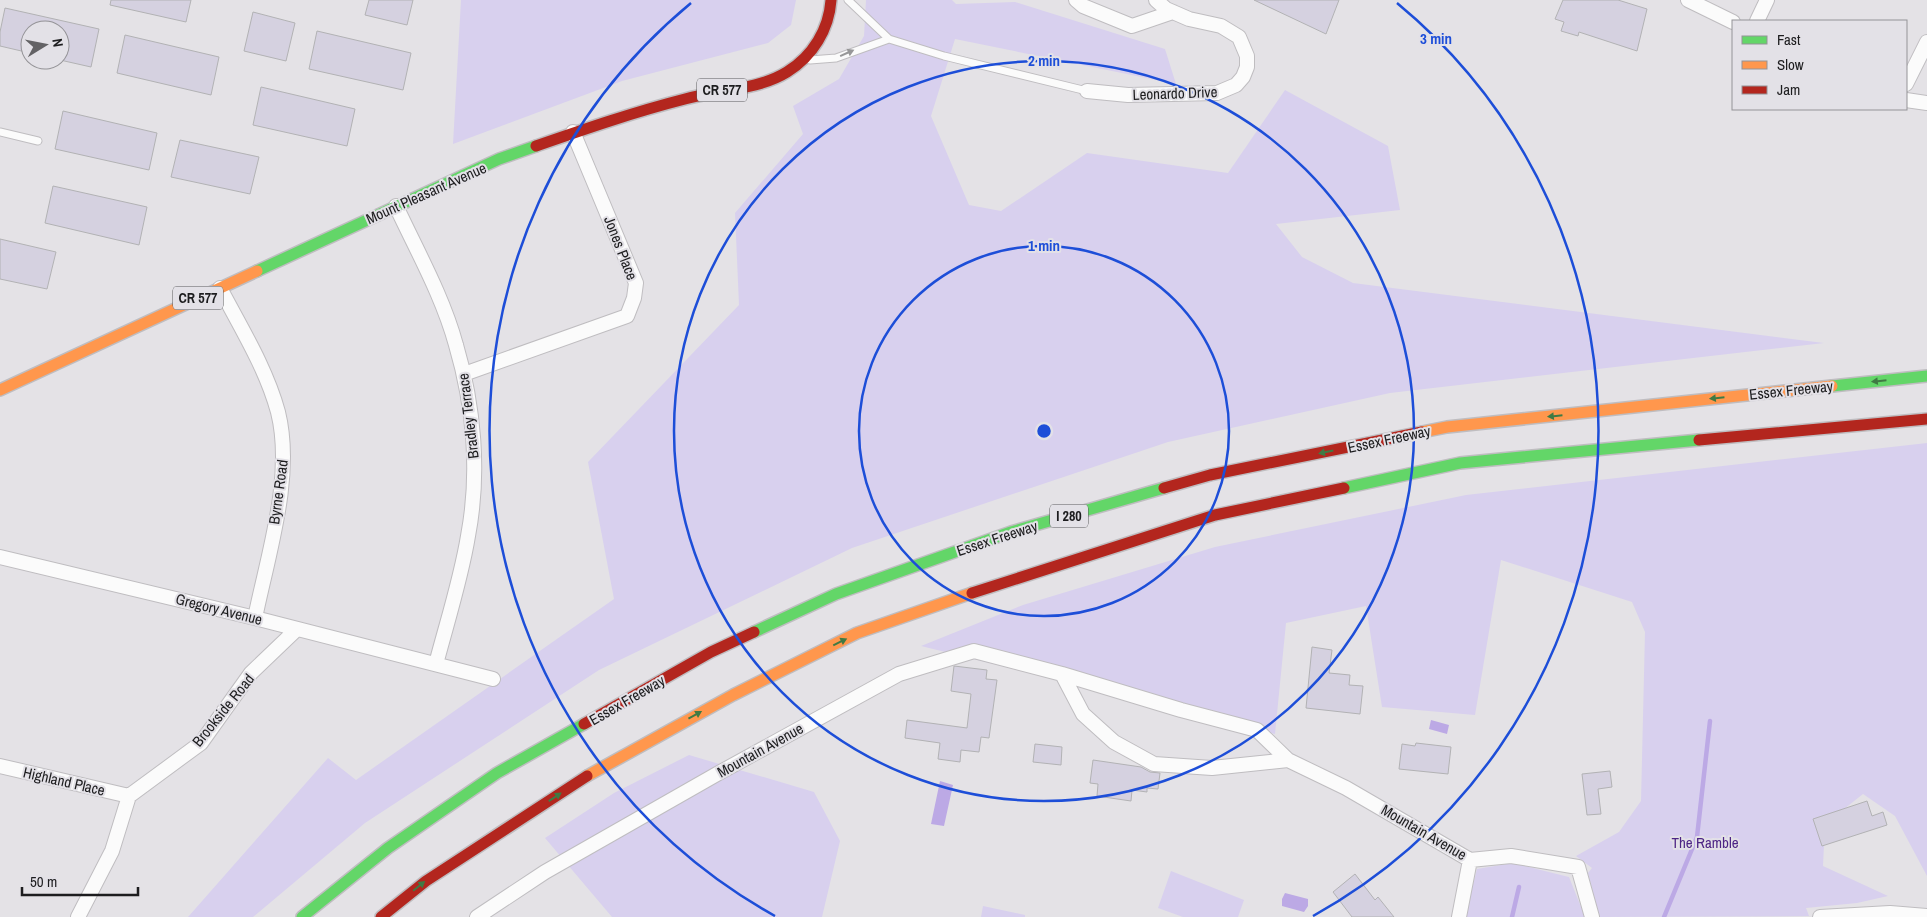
<svg xmlns="http://www.w3.org/2000/svg" width="1927" height="917" viewBox="0 0 1927 917" font-family="'Archivo Narrow',sans-serif">
<rect width="100%" height="100%" fill="#e4e2e6"/>
<path fill="#d8d0ee" d="M 461,0 L 796,0 L 791,25 L 768,43 L 622,81 L 453,144 Z
M 866,0 L 952,0 L 956,4 L 1015,2 L 1165,49 L 1176,84 L 955,39 L 931,116 L 969,205 L 1001,211 L 1087,153 L 1228,173 L 1285,90 L 1388,146 L 1400,210 L 1276,224 L 1302,257 L 1353,283 L 1824,343 L 1390,393 L 1168,442 L 852,548 L 599,670 L 365,823 L 253,917 L 188,917 L 328,758 L 356,780 L 614,599 L 588,462 L 739,305 L 735,213 L 803,134 L 793,106 L 839,79 L 864,36 Z
M 1927,443 L 1927,876 L 1895,816 L 1863,794 L 1825,824 L 1823,866 L 1888,896 L 1857,903 L 1806,908 L 1809,916 L 1599,917 L 1588,873 L 1592,868 L 1576,856 L 1619,832 L 1641,801 L 1645,632 L 1632,602 L 1501,560 L 1475,715 L 1382,707 L 1366,606 L 1286,623 L 1275,734 L 921,646 L 1023,605 L 1215,547 L 1466,495 Z
M 689,755 L 814,792 L 840,841 L 822,917 L 612,917 L 545,838 L 614,793 Z
M 1513,863 L 1569,877 L 1585,917 L 1465,917 L 1477,869 Z
M 1171,871 L 1244,900 L 1238,917 L 1183,917 L 1158,908 Z
M 983,906 L 1025,915 L 1025,917 L 981,917 Z"/>
<path fill="#bca9e5" d="M 1431,720 L 1449,725 L 1447,734 L 1429,729 Z
M 940,781 L 953,785 L 944,826 L 931,824 Z
M 1285,893 L 1308,899 L 1308,906 L 1304,912 L 1282,906 L 1282,899 Z"/>
<g fill="none" stroke-linecap="round" stroke-linejoin="round">
<path stroke="#bca9e5" stroke-width="4.5" d="M 1512,917 L 1519,887
M 1664,917 L 1697,837 L 1710,721"/>
</g>
<path fill="#d5d1e0" stroke="#b2b2b4" d="M 111,0 L 191,0 L 186,22 L 110,5 Z
M 369,0 L 413,0 L 407,25 L 365,15 Z
M 1254,0 L 1339,0 L 1326,34 Z
M 1563,0 L 1618,0 L 1647,9 L 1637,51 L 1579,32 L 1578,36 L 1561,31 L 1564,22 L 1555,19 Z
M 5,8 L 99,29 L 91,67 L 60,60 L 60,30 L 30,30 L 30,53 L 0,46 L 0,32 Z
M 253,12 L 295,23 L 286,61 L 244,51 Z
M 317,31 L 411,53 L 403,90 L 309,69 Z
M 125,35 L 219,57 L 211,95 L 117,73 Z
M 261,87 L 355,109 L 347,146 L 253,125 Z
M 63,111 L 157,133 L 149,170 L 55,149 Z
M 180,140 L 259,157 L 250,194 L 171,177 Z
M 53,186 L 147,207 L 139,245 L 45,223 Z
M 0,239 L 56,252 L 47,289 L 0,279 Z
M 1312,647 L 1332,650 L 1329,673 L 1350,675 L 1349,685 L 1363,686 L 1360,714 L 1306,708 Z
M 954,666 L 987,670 L 986,679 L 997,680 L 989,738 L 981,737 L 979,752 L 961,750 L 960,762 L 938,759 L 940,743 L 905,738 L 907,720 L 967,728 L 971,694 L 951,691 Z
M 1416,743 L 1451,747 L 1448,774 L 1399,769 L 1402,744 L 1415,746 Z
M 1035,744 L 1062,747 L 1061,765 L 1033,762 Z
M 1093,760 L 1141,767 L 1150,772 L 1160,773 L 1158,789 L 1147,788 L 1147,792 L 1132,790 L 1131,801 L 1097,796 L 1098,784 L 1090,783 Z
M 1610,771 L 1612,787 L 1598,789 L 1601,814 L 1587,815 L 1582,774 Z
M 1867,801 L 1872,816 L 1883,812 L 1887,825 L 1822,846 L 1813,819 Z
M 1355,874 L 1375,900 L 1378,897 L 1394,917 L 1352,917 L 1333,892 Z"/>
<g fill="none" stroke-linecap="round" stroke-linejoin="round">
<defs>
<path id="lane" d="M 848,0 L 889,39 L 944,56 L 1087,91
M 810,60 L 836,58 L 889,39
M 0,132 L 38,141"/>
<path id="street" d="M 1076,0 L 1083,6 L 1132,26 L 1173,12
M 1688,0 L 1733,22
M 1757,21 L 1767,0
M 1906,84 L 1927,42
M 1087,91 L 1128,95 L 1217,93 L 1236,85 L 1243,77 L 1247,67 L 1247,56 L 1239,37 L 1221,26 L 1189,19 L 1166,9 L 1156,0
M 1906,100 L 1927,103
M 396,206 C 417,251 443,297 456,345 C 474,406 480,473 468,536 C 461,579 447,622 436,664
M 220,288 C 241,328 266,368 278,412 C 294,476 268,554 255,618
M 464,374 L 627,316 L 634,298 L 636,283 L 573,132
M 0,557 L 255,618 L 493,679
M 1062,674 L 1181,710 L 1257,730 L 1288,760
M 0,766 L 129,796
M 78,917 L 112,851 L 129,796 L 201,743 L 251,673 L 297,629
M 477,917 L 545,872 L 717,774 L 899,674 L 974,651 L 1062,674 L 1083,714 L 1114,742 L 1154,764 L 1212,768 L 1288,760 L 1346,788 L 1470,860 L 1511,856 L 1578,867 L 1592,917
M 1459,917 L 1470,860
M 1820,917 L 1890,913 L 1927,916"/>
<path id="fast" d="M 257,271 L 499,159 L 536,146
M 1832,386 L 1927,376
M 1344,488 L 1460,463 L 1699,440
M 754,632 L 836,594 L 1011,532 L 1164,488
M 302,917 L 388,848 L 497,773 L 584,724"/>
<path id="slow" d="M 0,390 L 257,271
M 1422,432 L 1447,427 L 1832,386
M 587,776 L 733,695 L 857,633 L 972,593"/>
<path id="jam" d="M 536,146 C 585,129 634,112 685,99 C 718,90 758,90 787,72 C 813,56 829,29 831,0
M 1699,440 L 1927,419
M 1164,488 L 1210,475 L 1422,432
M 972,593 L 1215,515 L 1344,488
M 584,724 L 711,652 L 754,632
M 381,917 L 426,881 L 587,776"/>
</defs>
<use href="#lane" stroke="#bfbdc0" stroke-width="9"/>
<use href="#street" stroke="#bfbdc0" stroke-width="16"/>
<use href="#fast" stroke="#bfbdc0" stroke-width="14"/>
<use href="#slow" stroke="#bfbdc0" stroke-width="14"/>
<use href="#jam" stroke="#bfbdc0" stroke-width="14"/>
<use href="#lane" stroke="#fbfbfb" stroke-width="7"/>
<use href="#street" stroke="#fbfbfb" stroke-width="14"/>
<use href="#fast" stroke="#63d668" stroke-width="11"/>
<use href="#slow" stroke="#ff974d" stroke-width="11"/>
<use href="#jam" stroke="#b3261e" stroke-width="11"/>
</g>
<defs><path id="oneway-solid" d="M-6-.8H1V-3.2L6.5 0L1 3.2V.8H-6Z" transform="scale(1.25)"/></defs>
<use fill="#979798" href="#oneway-solid" transform="translate(847 53) rotate(-24)"/>
<g fill="#407a44">
<use href="#oneway-solid" transform="translate(1879 381) rotate(174)"/>
<use href="#oneway-solid" transform="translate(1717 398) rotate(174)"/>
<use href="#oneway-solid" transform="translate(1555 416) rotate(174)"/>
<use href="#oneway-solid" transform="translate(1326 452) rotate(168)"/>
<use href="#oneway-solid" transform="translate(840 642) rotate(-26)"/>
<use href="#oneway-solid" transform="translate(695 715) rotate(-29)"/>
<use href="#oneway-solid" transform="translate(555 797) rotate(-33)"/>
<use href="#oneway-solid" transform="translate(419 886) rotate(-39)"/>
</g>
<g fill="none" stroke="#1d4ed8" stroke-width="2.5">
<circle cx="1044" cy="431" r="185"/>
<circle cx="1044" cy="431" r="370"/>
<path d="M775 916A555 555 0 0 1 691 3M1397 3A555 555 0 0 1 1313 916"/>
</g>
<g text-anchor="middle" dominant-baseline="central" stroke-width="4" stroke-linejoin="round" paint-order="stroke">
<g fill="#e3e1e7" stroke="#58585b" stroke-width="1">
<rect x="697" y="78.5" width="50" height="23" rx="4"/>
<rect x="173" y="286.5" width="50" height="23" rx="4"/>
<rect x="1050" y="504.5" width="38" height="23" rx="4"/>
</g>
<g font-size="14" font-weight="bold" fill="#1d1d1f">
<text x="722" y="90">CR 577</text>
<text x="198" y="298">CR 577</text>
<text x="1069" y="516">I 280</text>
</g>
<g font-size="15" fill="#1d1d1f" stroke="#e3e1e7">
<text transform="translate(1175 93) rotate(-2)">Leonardo Drive</text>
<text transform="translate(426 193) rotate(-24)">Mount Pleasant Avenue</text>
<text transform="translate(621 248) rotate(69)">Jones Place</text>
<text transform="translate(1791 390) rotate(-6)">Essex Freeway</text>
<text transform="translate(468 416) rotate(-97)">Bradley Terrace</text>
<text transform="translate(1389 439) rotate(-12)">Essex Freeway</text>
<text transform="translate(278 492) rotate(-82)">Byrne Road</text>
<text transform="translate(997 538) rotate(-18)">Essex Freeway</text>
<text transform="translate(219 609) rotate(14)">Gregory Avenue</text>
<text transform="translate(627 700) rotate(-30)">Essex Freeway</text>
<text transform="translate(223 710) rotate(-51)">Brookside Road</text>
<text transform="translate(760 750) rotate(-29)">Mountain Avenue</text>
<text transform="translate(64 781) rotate(13)">Highland Place</text>
<text transform="translate(1424 832) rotate(30)">Mountain Avenue</text>
</g>
<g font-size="15" fill="#4d2585" stroke="#e3e1e7">
<text x="1705" y="842">The Ramble</text>
</g>
</g>
<circle cx="1044" cy="431" r="8" fill="#1d4ed8" stroke="#e3e1e7" stroke-width="2.5"/>
<g font-size="15" text-anchor="middle" font-weight="bold" fill="#1d4ed8" stroke="#e3e1e7" stroke-width="4" stroke-linejoin="round" paint-order="stroke">
<text x="1436" y="44">3 min</text>
<text x="1044" y="66">2 min</text>
<text x="1044" y="251">1 min</text>
</g>
<rect x="1732" y="20" width="175" height="90" fill="#e3e1e7" stroke="#949397"/>
<rect x="1742" y="36" width="25" height="8" fill="#63d668" stroke="#949397"/>
<text x="1777" y="45" font-size="15" fill="#1d1d1f">Fast</text>
<rect x="1742" y="61" width="25" height="8" fill="#ff974d" stroke="#949397"/>
<text x="1777" y="70" font-size="15" fill="#1d1d1f">Slow</text>
<rect x="1742" y="86" width="25" height="8" fill="#b3261e" stroke="#949397"/>
<text x="1777" y="95" font-size="15" fill="#1d1d1f">Jam</text>
<g transform="translate(45 45) rotate(80)"><circle r="24" fill="#e3e1e7" stroke="#949397"/>
<path d="M0-4L9 19L0 12L-9 19Z" fill="#636265"/>
<text y="-8" font-size="14" font-weight="bold" text-anchor="middle" fill="#1d1d1f">N</text>
</g>
<path d="M22 887v8h116v-8" fill="none" stroke="#1d1d1f" stroke-width="2.5"/>
<text x="30" y="887" font-size="15" fill="#1d1d1f" stroke="#e3e1e7" stroke-width="4" paint-order="stroke">50 m</text>
</svg>
